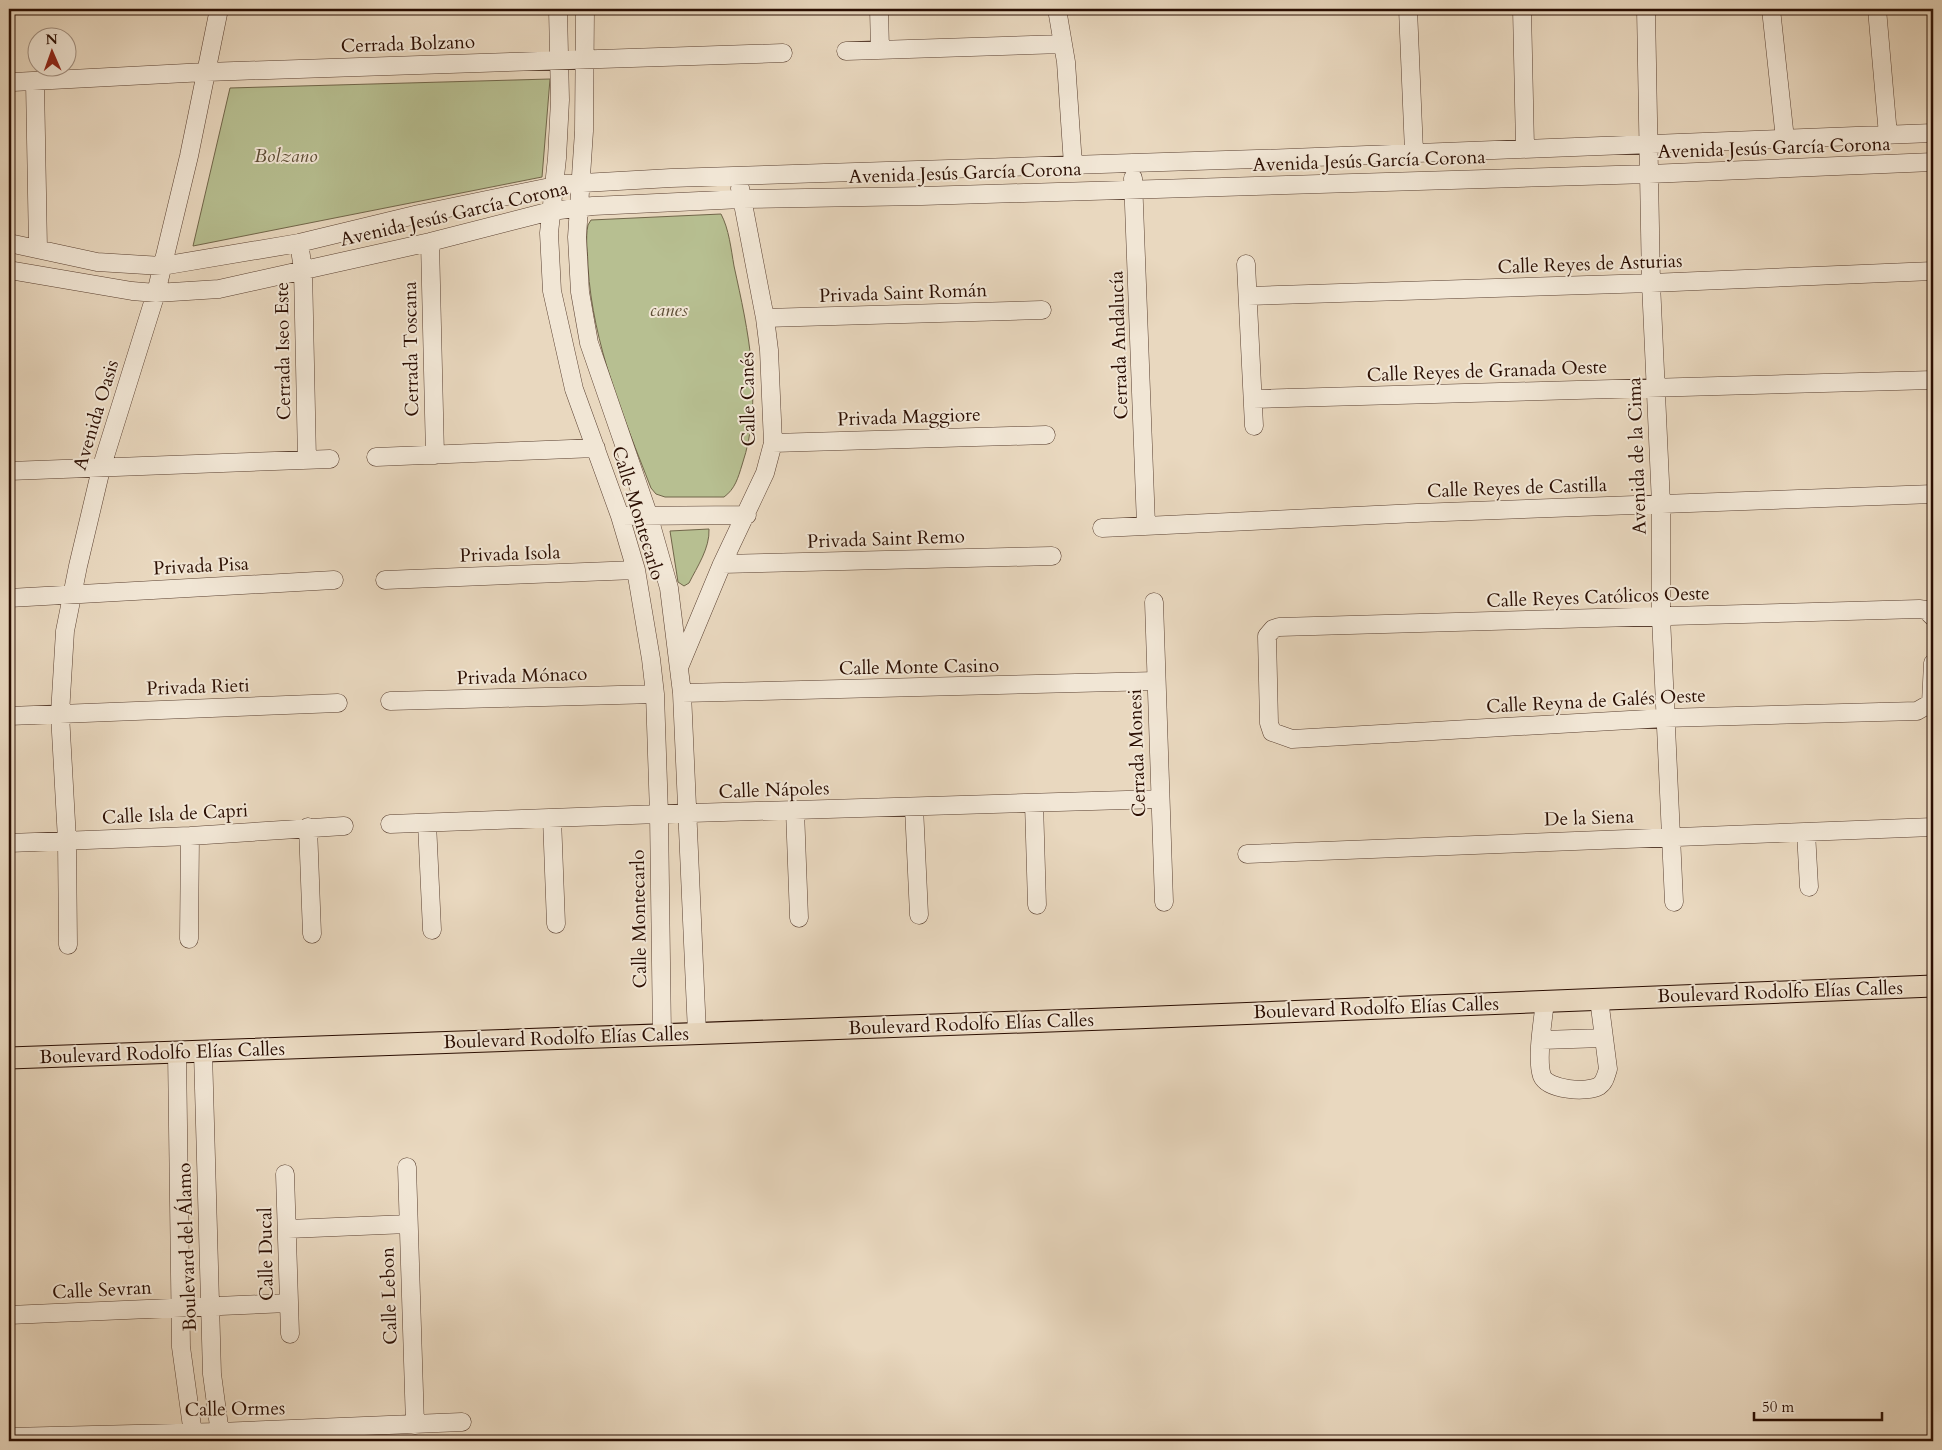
<svg xmlns="http://www.w3.org/2000/svg" width="1942" height="1450" viewBox="0 0 1942 1450" font-family="Cardo,serif">
<rect width="100%" height="100%" fill="#e9d8bf"/>
<filter id="stains"><feTurbulence type="fractalNoise" baseFrequency=".004" numOctaves="4"/><feColorMatrix values="0 0 0 0 .2 0 0 0 0 .09 0 0 0 0 .02 0 0 0 .5 -.17"/></filter>
<radialGradient id="worn" r=".72"><stop offset=".6" stop-color="#630" stop-opacity="0"/><stop offset="1" stop-color="#630" stop-opacity=".3"/></radialGradient>
<path fill="#b7bf91" stroke="#71664a" d="M 550,79 L 542,177 L 193,246 L 230,88 Z
M 721,214 C 729,229 731,249 734,266 C 748,330 764,400 742,465 C 738,478 735,489 724,497 L 665,497 L 656,494 L 651,488 C 623,416 593,345 588,267 C 588,253 585,239 588,225 L 591,220 Z
M 709,529 C 710,548 697,567 689,583 L 684,586 L 678,582 L 670,531 Z"/>
<g fill="none" stroke-linecap="round" stroke-linejoin="round">
<defs>
<path id="minor" d="M 558,9 L 560,100 L 557,158 L 549,233 L 552,291 L 574,389 L 620,516 L 636,570 L 651,659 L 655,694 L 659,814 L 662,1035
M 585,9 L 584,131 L 577,237 L 580,292 L 589,343 L 648,514 L 669,588 L 682,693 L 697,1033
M 879,9 L 880,50
M 1057,9 L 1066,62 L 1073,165
M 1408,9 L 1414,152
M 1522,9 L 1525,147
M 1646,9 L 1651,283 L 1661,504 L 1661,617 L 1674,902
M 1771,9 L 1785,139
M 1877,9 L 1888,135
M 846,51 L 1063,44
M 13,82 L 206,72 L 783,53
M 35,82 L 38,249
M 1133,178 L 1146,525
M 430,242 L 435,455
M 9,243 L 97,262 L 162,266 L 299,243 L 419,214 L 565,184 L 671,178 L 1290,158 L 1933,133
M 299,243 L 303,269 L 307,460
M 1246,264 L 1254,426
M 9,270 L 132,291 L 156,293 L 219,289 L 430,242 L 551,211 L 593,206 L 742,199 L 922,196 L 1649,174 L 1933,162
M 1248,296 L 1651,283 L 1933,271
M 765,318 L 1042,310
M 1253,399 L 1933,380
M 773,443 L 1046,435
M 376,457 L 596,448
M 9,471 L 330,459
M 620,516 L 747,515
M 1102,528 L 1417,513 L 1933,494
M 722,564 L 1052,556
M 385,580 L 636,570
M 9,598 L 334,580
M 1154,602 L 1164,902
M 1933,617 L 1926,610 L 1919,609 L 1279,627 L 1273,629 L 1267,636 L 1269,723 L 1272,732 L 1292,739 L 1665,718 L 1917,711 L 1931,703 L 1933,663
M 680,665 L 722,564 L 765,473 L 773,443 L 769,350 L 765,318 L 740,188
M 682,693 L 1156,681
M 390,701 L 655,694
M 9,716 L 338,703
M 1034,803 L 1037,905
M 914,807 L 919,915
M 795,810 L 799,918
M 552,818 L 556,924
M 427,823 L 432,930
M 390,824 L 659,814 L 1160,799
M 308,827 L 312,934
M 1806,832 L 1809,887
M 9,843 L 190,836 L 344,826
M 1247,854 L 1933,827
M 189,939 L 190,836
M 68,945 L 67,840 L 60,714 L 65,631 L 78,566 L 101,469 L 156,293 L 189,156 L 219,9
M 1545,1002 C 1543,1020 1536,1059 1542,1076 C 1548,1090 1587,1093 1599,1086 C 1605,1082 1606,1075 1608,1069 L 1599,999
M 1542,1040 L 1603,1038
M 177,1052 L 181,1347 L 194,1441
M 203,1052 L 212,1374 L 221,1441
M 407,1167 L 415,1425
M 285,1174 L 290,1334
M 288,1229 L 408,1224
M 9,1315 L 288,1303
M 9,1437 L 218,1432 L 462,1422"/>
<path id="major" d="M 9,1058 L 1133,1018 L 1933,986"/>
</defs>
<use href="#minor" stroke="#5a4031" stroke-width="19"/>
<use href="#major" stroke="#2b0e02" stroke-width="23"/>
<use href="#minor" stroke="#f1e6d5" stroke-width="18"/>
<use href="#major" stroke="#e9d8bf" stroke-width="21"/>
</g>
<g text-anchor="middle" dominant-baseline="central" stroke-width="4" stroke-linejoin="round" paint-order="stroke">
<g font-size="19" fill="#2b0e02" stroke="#f1e6d5">
<text transform="translate(408 44) rotate(-2)">Cerrada Bolzano</text>
<text transform="translate(1774 148) rotate(-2)">Avenida Jesús García Corona</text>
<text transform="translate(1369 161) rotate(-2)">Avenida Jesús García Corona</text>
<text transform="translate(965 173) rotate(-2)">Avenida Jesús García Corona</text>
<text transform="translate(454 214) rotate(-13)">Avenida Jesús García Corona</text>
<text transform="translate(1590 264) rotate(-2)">Calle Reyes de Asturias</text>
<text transform="translate(903 293) rotate(-2)">Privada Saint Román</text>
<text transform="translate(1119 345) rotate(-92)">Cerrada Andalucía</text>
<text transform="translate(411 349) rotate(-91)">Cerrada Toscana</text>
<text transform="translate(283 351) rotate(-91)">Cerrada Iseo Este</text>
<text transform="translate(1487 371) rotate(-2)">Calle Reyes de Granada Oeste</text>
<text transform="translate(748 399) rotate(-91)">Calle Canés</text>
<text transform="translate(96 415) rotate(-73)">Avenida Oasis</text>
<text transform="translate(909 417) rotate(-2)">Privada Maggiore</text>
<text transform="translate(1637 456) rotate(-92)">Avenida de la Cima</text>
<text transform="translate(1517 488) rotate(-2)">Calle Reyes de Castilla</text>
<text transform="translate(638 513) rotate(73)">Calle Montecarlo</text>
<text transform="translate(886 539) rotate(-2)">Privada Saint Remo</text>
<text transform="translate(510 554) rotate(-2)">Privada Isola</text>
<text transform="translate(201 566) rotate(-3)">Privada Pisa</text>
<text transform="translate(1598 597) rotate(-2)">Calle Reyes Católicos Oeste</text>
<text transform="translate(919 667) rotate(-1)">Calle Monte Casino</text>
<text transform="translate(522 676) rotate(-2)">Privada Mónaco</text>
<text transform="translate(198 687) rotate(-2)">Privada Rieti</text>
<text transform="translate(1596 701) rotate(-3)">Calle Reyna de Galés Oeste</text>
<text transform="translate(1137 753) rotate(-92)">Cerrada Monesi</text>
<text transform="translate(774 790) rotate(-2)">Calle Nápoles</text>
<text transform="translate(175 814) rotate(-3)">Calle Isla de Capri</text>
<text transform="translate(1589 818) rotate(-2)">De la Siena</text>
<text transform="translate(639 919) rotate(-91)">Calle Montecarlo</text>
<text transform="translate(1780 992) rotate(-2)">Boulevard Rodolfo Elías Calles</text>
<text transform="translate(1376 1008) rotate(-2)">Boulevard Rodolfo Elías Calles</text>
<text transform="translate(971 1024) rotate(-2)">Boulevard Rodolfo Elías Calles</text>
<text transform="translate(566 1038) rotate(-2)">Boulevard Rodolfo Elías Calles</text>
<text transform="translate(162 1053) rotate(-2)">Boulevard Rodolfo Elías Calles</text>
<text transform="translate(187 1247) rotate(-92)">Boulevard del Álamo</text>
<text transform="translate(266 1254) rotate(-91)">Calle Ducal</text>
<text transform="translate(102 1290) rotate(-3)">Calle Sevran</text>
<text transform="translate(389 1296) rotate(-92)">Calle Lebon</text>
<text transform="translate(235 1409) rotate(-1)">Calle Ormes</text>
</g>
<g font-size="19" font-style="italic" fill="#5c4c34" stroke="#f1e6d5">
<text x="286" y="156">Bolzano</text>
<text x="669" y="310">canes</text>
</g>
</g>
<rect width="1942" height="1450" fill="none" stroke="#e9d8bf" stroke-width="30"/>
<rect x="10" y="10" width="1922" height="1430" fill="none" stroke="#2b0e02" stroke-width="2.5"/>
<rect x="15" y="15" width="1912" height="1420" fill="none" stroke="#2b0e02"/>
<g transform="translate(52 52) rotate(358)"><circle r="24" fill="#f1e6d5" stroke="#a29081"/>
<path d="M0-4L9 19L0 12L-9 19Z" fill="#8f2418"/>
<text y="-8" font-size="14" font-weight="bold" text-anchor="middle" fill="#2b0e02">N</text>
</g>
<path d="M1754 1412v8h128v-8" fill="none" stroke="#2b0e02" stroke-width="2.5"/>
<text x="1762" y="1412" font-size="15" fill="#2b0e02" stroke="#f1e6d5" stroke-width="4" paint-order="stroke">50 m</text>
<rect width="100%" height="100%" filter="url(#stains)"/>
<rect width="100%" height="100%" fill="url(#worn)"/>
</svg>
